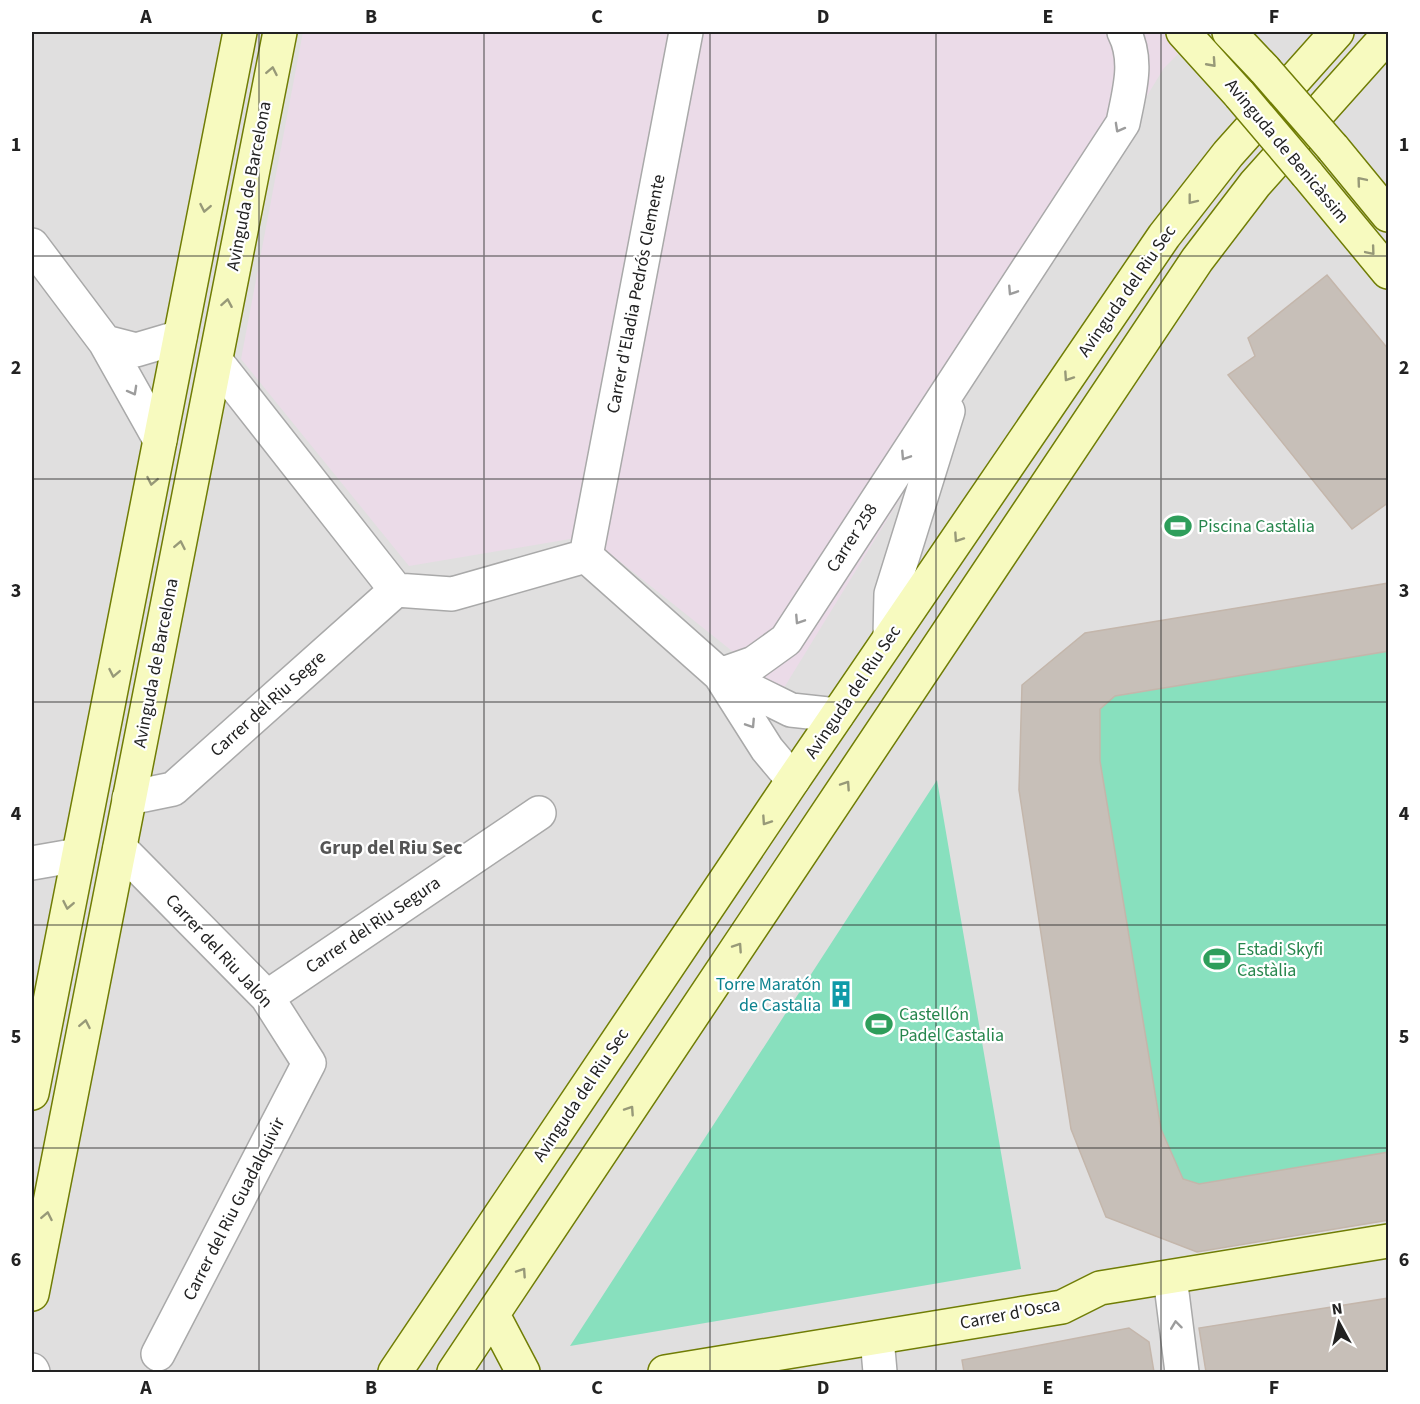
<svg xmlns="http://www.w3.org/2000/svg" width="1420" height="1404" viewBox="0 0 1420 1404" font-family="'Source Sans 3',sans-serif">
<rect width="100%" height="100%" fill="#f2efe9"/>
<path fill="#e0dfdf" d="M 32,32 L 1388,32 L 1388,1372 L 32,1372 Z"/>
<path fill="#ebdbe8" d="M 303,32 L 1200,32 L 1164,68 L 782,691 L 588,536 L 409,566 L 241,359 Z"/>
<path fill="#88e0be" d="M 1388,583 L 1388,1220 L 1197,1252 L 1106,1217 L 1071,1129 L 1019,790 L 1022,685 L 1085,633 Z
M 937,780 L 1021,1269 L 570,1346 Z"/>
<path fill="#c7bfb8" stroke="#c4b6ab" stroke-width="1.5" d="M 1327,275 L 1389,350 L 1389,502 L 1352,529 L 1228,375 L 1255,356 L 1248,338 Z
M 1389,583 L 1389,651 L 1115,696 L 1100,709 L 1100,761 L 1161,1129 L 1183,1179 L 1199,1184 L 1389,1152 L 1389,1220 L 1197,1252 L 1106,1217 L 1071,1129 L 1019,790 L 1022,685 L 1085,633 Z
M 1389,1298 L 1389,1372 L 1206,1372 L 1199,1328 Z
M 1129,1328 L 1149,1342 L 1154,1372 L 964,1372 L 962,1360 Z"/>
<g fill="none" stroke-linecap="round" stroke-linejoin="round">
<defs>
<path id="street" d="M 32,245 L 105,342 L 160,440
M 105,342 L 136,350 L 180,337
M 216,361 L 396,590 L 452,594 L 586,556 L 720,675 L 791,710 L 837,715
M 586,556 L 686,32
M 890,637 L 891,594 L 948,411
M 720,675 L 754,663 L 786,640 L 1123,123 C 1129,92 1139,61 1124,32
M 720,675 L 767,749 L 793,780
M 129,798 L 173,789 L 396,590
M 120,848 L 267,997 L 309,1063 L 158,1354
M 32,863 L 78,855
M 267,997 L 539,813
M 1170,1277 L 1182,1372
M 877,1338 L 880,1372
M 32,1370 L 33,1372"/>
<path id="secondary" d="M 1183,32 L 1240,95
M 1229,32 L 1265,70
M 1333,148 L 1388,215
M 1307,174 L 1388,272
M 32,1093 L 240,32
M 32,1294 L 280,32
M 493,1315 L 523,1372
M 395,1372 L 793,780 L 1164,236 L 1228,154 L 1337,32
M 454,1372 L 1197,260 L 1255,184 L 1388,35
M 665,1372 L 1062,1307 L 1100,1288 L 1388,1241"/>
</defs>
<use href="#street" stroke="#a9a9a9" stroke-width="36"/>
<use href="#secondary" stroke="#707d05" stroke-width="36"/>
<use href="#street" stroke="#fff" stroke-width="33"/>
<use href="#secondary" stroke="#f7fabf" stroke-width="33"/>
<defs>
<path id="secondary-bridge" d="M 1265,70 L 1333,148
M 1240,95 L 1307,174"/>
</defs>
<use href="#secondary-bridge" stroke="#707d05" stroke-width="36" stroke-linecap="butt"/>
<use href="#secondary-bridge" stroke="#f7fabf" stroke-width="33"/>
</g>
<defs><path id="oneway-chevron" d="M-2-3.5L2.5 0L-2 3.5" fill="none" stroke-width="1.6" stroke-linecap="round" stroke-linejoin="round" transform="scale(1.5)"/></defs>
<g stroke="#979978">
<use href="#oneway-chevron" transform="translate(1212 63) rotate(48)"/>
<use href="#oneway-chevron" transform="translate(272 71) rotate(-79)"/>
<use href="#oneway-chevron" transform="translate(1361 181) rotate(-130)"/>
<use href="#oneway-chevron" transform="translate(1192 200) rotate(128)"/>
<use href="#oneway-chevron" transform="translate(205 208) rotate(101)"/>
<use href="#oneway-chevron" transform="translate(1371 251) rotate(50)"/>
<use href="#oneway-chevron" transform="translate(227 303) rotate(-80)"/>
<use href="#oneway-chevron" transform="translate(1068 377) rotate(124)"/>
<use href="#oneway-chevron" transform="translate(152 481) rotate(101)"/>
<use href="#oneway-chevron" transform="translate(958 538) rotate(124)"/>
<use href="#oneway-chevron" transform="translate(180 545) rotate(-79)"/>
<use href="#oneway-chevron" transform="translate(114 673) rotate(101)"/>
<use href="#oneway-chevron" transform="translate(846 785) rotate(-56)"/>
<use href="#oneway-chevron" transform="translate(766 821) rotate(124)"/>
<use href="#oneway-chevron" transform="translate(68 905) rotate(101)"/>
<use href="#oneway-chevron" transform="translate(738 947) rotate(-56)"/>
<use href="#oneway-chevron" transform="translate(85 1024) rotate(-79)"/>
<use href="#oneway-chevron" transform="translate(630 1110) rotate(-56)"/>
<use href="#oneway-chevron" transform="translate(47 1216) rotate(-79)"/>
<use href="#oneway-chevron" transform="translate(522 1272) rotate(-56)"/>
</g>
<g stroke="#9c9c9c">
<use href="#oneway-chevron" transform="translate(1119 128) rotate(119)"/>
<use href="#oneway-chevron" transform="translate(1012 291) rotate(123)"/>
<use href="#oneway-chevron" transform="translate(133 391) rotate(61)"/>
<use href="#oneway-chevron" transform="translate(905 456) rotate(123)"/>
<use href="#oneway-chevron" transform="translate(799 620) rotate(123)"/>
<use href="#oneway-chevron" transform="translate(751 724) rotate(57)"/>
<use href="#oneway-chevron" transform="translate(1176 1325) rotate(-97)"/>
</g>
<path fill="none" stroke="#222" stroke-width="1.5" stroke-opacity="0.55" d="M 259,32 L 259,1372M 484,32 L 484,1372M 710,32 L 710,1372M 936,32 L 936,1372M 1161,32 L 1161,1372M 32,256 L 1388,256M 32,479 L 1388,479M 32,702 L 1388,702M 32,925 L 1388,925M 32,1148 L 1388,1148"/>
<defs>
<symbol id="stadium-bare" viewBox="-9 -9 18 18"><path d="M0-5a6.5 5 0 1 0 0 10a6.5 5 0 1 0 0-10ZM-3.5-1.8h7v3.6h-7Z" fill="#2e9e5b" stroke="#fff" stroke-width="2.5" paint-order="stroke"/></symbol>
<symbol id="building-bare" viewBox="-9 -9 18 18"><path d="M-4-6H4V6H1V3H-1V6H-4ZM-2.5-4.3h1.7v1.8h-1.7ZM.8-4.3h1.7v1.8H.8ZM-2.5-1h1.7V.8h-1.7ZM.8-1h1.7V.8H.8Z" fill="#0f9aa8" stroke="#fff" stroke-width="2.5" paint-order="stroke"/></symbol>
</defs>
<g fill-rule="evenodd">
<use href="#stadium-bare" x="1159" y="507" width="38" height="38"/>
<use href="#stadium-bare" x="1198" y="940" width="38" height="38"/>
<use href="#building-bare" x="822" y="975" width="38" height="38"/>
<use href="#stadium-bare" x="860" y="1005" width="38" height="38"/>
</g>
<g text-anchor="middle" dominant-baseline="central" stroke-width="4.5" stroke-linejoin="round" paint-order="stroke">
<g font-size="18" fill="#222" stroke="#fff">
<text transform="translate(1287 151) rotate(50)">Avinguda de Benicàssim</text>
<text transform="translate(249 186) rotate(-79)">Avinguda de Barcelona</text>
<text transform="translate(1127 291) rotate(-55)">Avinguda del Riu Sec</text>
<text transform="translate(636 294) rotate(-79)">Carrer d'Eladia Pedrós Clemente</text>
<text transform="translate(852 538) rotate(-57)">Carrer 258</text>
<text transform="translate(156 663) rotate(-79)">Avinguda de Barcelona</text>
<text transform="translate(853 692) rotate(-56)">Avinguda del Riu Sec</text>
<text transform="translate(268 704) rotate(-42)">Carrer del Riu Segre</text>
<text transform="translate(373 925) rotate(-34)">Carrer del Riu Segura</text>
<text transform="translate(219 951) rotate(47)">Carrer del Riu Jalón</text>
<text transform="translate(581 1095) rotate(-56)">Avinguda del Riu Sec</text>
<text transform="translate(234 1209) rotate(-63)">Carrer del Riu Guadalquivir</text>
<text transform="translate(1010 1314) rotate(-11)">Carrer d'Osca</text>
</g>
<g font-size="18" fill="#27864d" stroke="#fff" text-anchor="start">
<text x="1198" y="526">Piscina Castàlia</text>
<text x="1237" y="949">Estadi Skyfi<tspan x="1237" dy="21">Castàlia</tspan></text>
<text x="899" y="1014">Castellón<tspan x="899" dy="21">Padel Castalia</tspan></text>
</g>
<g font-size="18" fill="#0d838f" stroke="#fff" text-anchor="end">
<text x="821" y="984">Torre Maratón<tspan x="821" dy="21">de Castalia</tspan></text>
</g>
<g font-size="20" font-weight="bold" fill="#555" stroke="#fff">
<text x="391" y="848">Grup del Riu Sec</text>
</g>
</g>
<rect width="1420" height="1404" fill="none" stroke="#ffffff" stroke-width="66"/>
<g transform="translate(1339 1323) rotate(352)" stroke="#ffffff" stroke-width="4.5" paint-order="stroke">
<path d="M0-4.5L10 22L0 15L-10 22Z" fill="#222222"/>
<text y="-9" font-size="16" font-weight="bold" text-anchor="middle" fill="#222222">N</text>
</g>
<rect x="33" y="33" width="1354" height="1338" fill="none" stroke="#222" stroke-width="2"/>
<g font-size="20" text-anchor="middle" font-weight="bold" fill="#222">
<text x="146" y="23">A</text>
<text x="371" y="23">B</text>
<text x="597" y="23">C</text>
<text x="823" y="23">D</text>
<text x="1048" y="23">E</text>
<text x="1274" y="23">F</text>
<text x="16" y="151">1</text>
<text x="1404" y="151">1</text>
<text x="16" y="374">2</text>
<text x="1404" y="374">2</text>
<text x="16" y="597">3</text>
<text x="1404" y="597">3</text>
<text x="16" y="820">4</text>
<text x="1404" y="820">4</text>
<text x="16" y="1043">5</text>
<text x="1404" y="1043">5</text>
<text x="16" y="1266">6</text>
<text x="1404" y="1266">6</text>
<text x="146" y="1394">A</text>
<text x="371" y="1394">B</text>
<text x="597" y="1394">C</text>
<text x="823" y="1394">D</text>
<text x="1048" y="1394">E</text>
<text x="1274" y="1394">F</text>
</g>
</svg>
